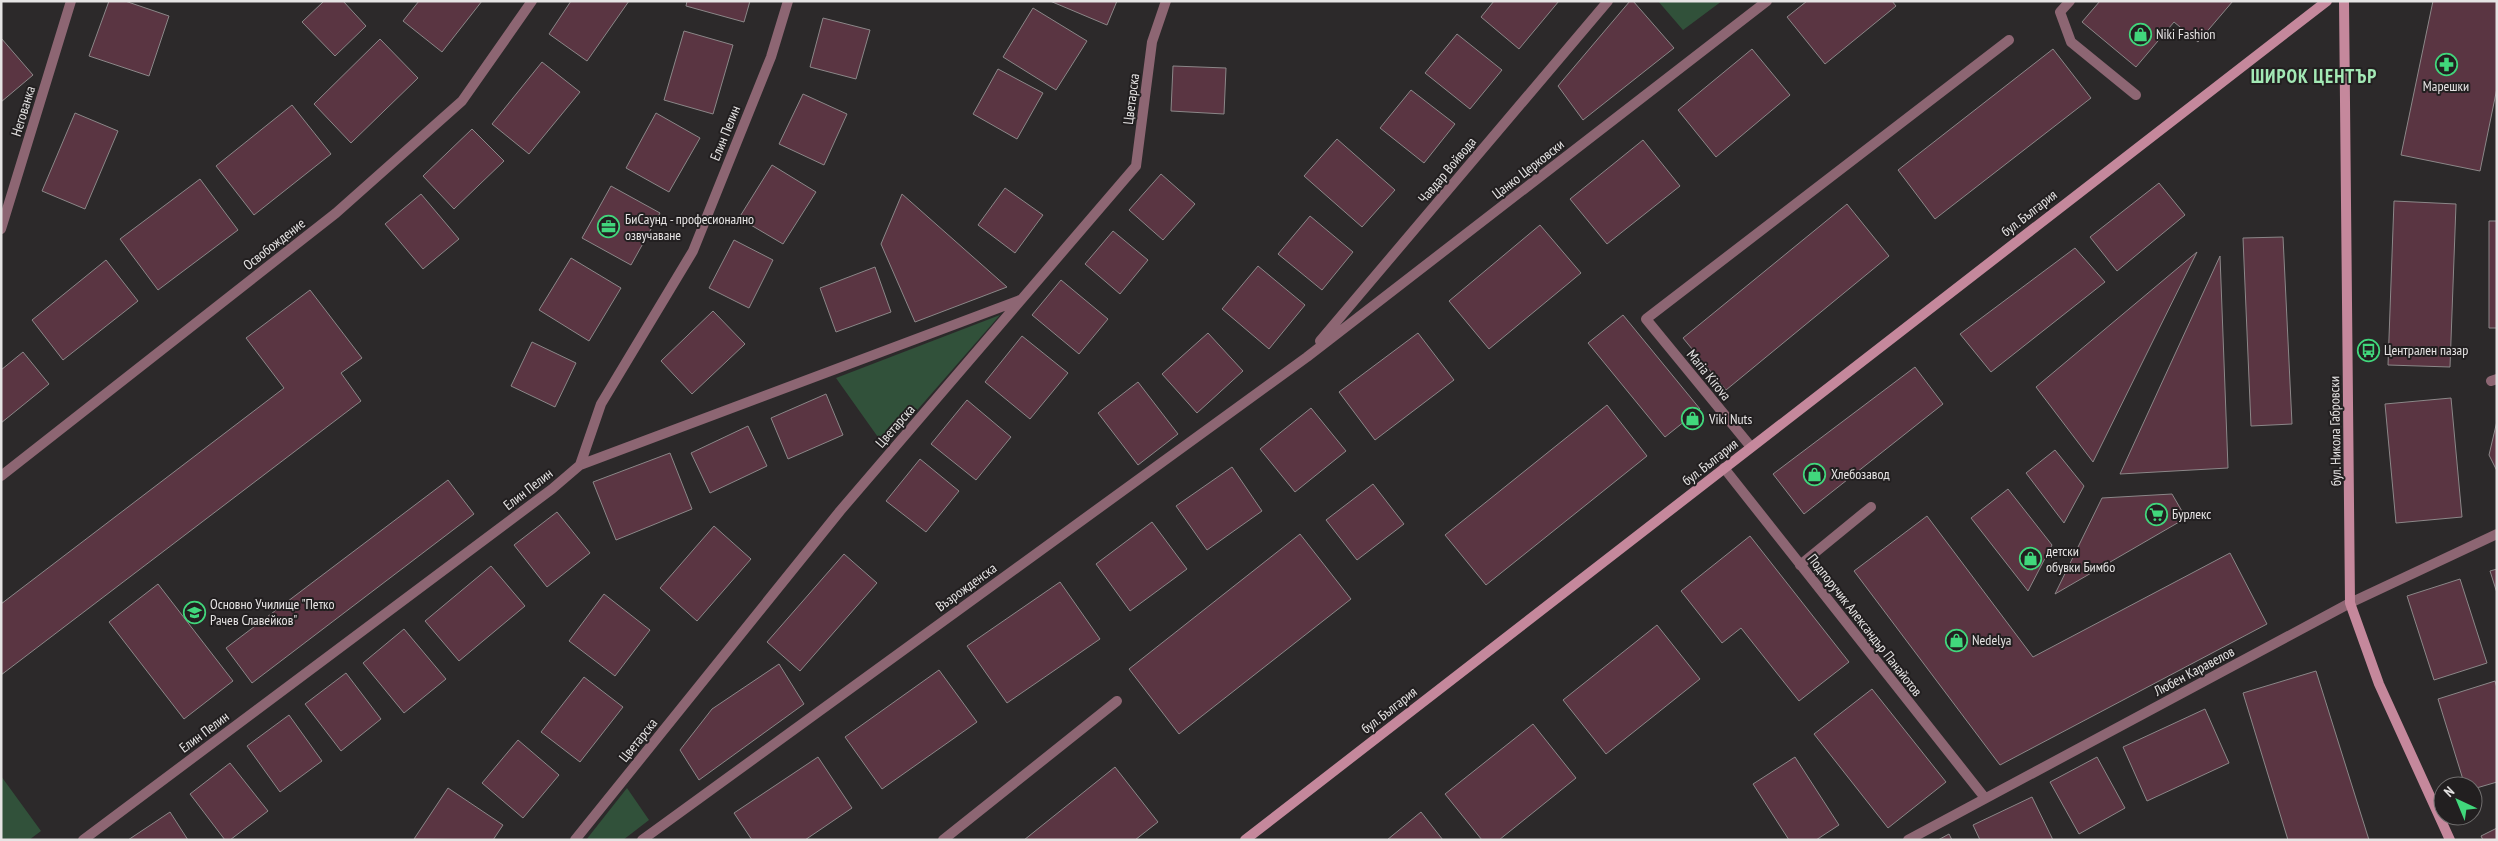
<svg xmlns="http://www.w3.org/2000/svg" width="2498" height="841" viewBox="0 0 2498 841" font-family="'PT Sans Narrow',sans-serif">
<rect width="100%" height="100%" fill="#2c292a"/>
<path fill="#31513a" d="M 1658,1 L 1722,1 L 1683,30 Z
M 1000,315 L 885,447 L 836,378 Z
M 1,776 L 41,831 L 29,840 L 1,840 Z
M 627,788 L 649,820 L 623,840 L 586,840 Z"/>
<path fill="#5a3542" stroke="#8b8788" d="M 109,1 L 125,1 L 169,16 L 149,76 L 89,56 Z
M 324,1 L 343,1 L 366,26 L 335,56 L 302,22 Z
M 419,1 L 482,1 L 442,52 L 403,21 Z
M 571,1 L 629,1 L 587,61 L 549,34 Z
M 687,1 L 750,1 L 744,22 L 686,6 Z
M 1050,1 L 1117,1 L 1107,25 Z
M 1494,1 L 1559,1 L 1519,49 L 1481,17 Z
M 1630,1 L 1633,1 L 1674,48 L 1583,120 L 1558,86 Z
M 1807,1 L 1892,1 L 1896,6 L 1825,64 L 1787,17 Z
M 2100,1 L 2233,1 L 2198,42 L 2174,22 L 2136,67 L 2082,22 Z
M 2433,1 L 2497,1 L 2497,88 L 2480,171 L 2401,155 Z
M 1033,8 L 1087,41 L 1056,90 L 1003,57 Z
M 823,18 L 870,30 L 856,79 L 810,67 Z
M 684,31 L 733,45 L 713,114 L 664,100 Z
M 1457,34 L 1502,70 L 1470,109 L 1425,73 Z
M 1,38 L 33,75 L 1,102 Z
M 380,39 L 418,78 L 351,143 L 314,104 Z
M 1752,49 L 1790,95 L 1716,157 L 1678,110 Z
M 2053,49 L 2091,98 L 1935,219 L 1898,170 Z
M 542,62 L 580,92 L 529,154 L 492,124 Z
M 1173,66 L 1226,68 L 1224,114 L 1171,111 Z
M 998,69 L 1043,93 L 1017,139 L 973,114 Z
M 1411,90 L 1455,124 L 1424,163 L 1380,128 Z
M 803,94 L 847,114 L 824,165 L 779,144 Z
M 292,105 L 331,154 L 254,215 L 216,166 Z
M 75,113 L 118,131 L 85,209 L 42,191 Z
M 656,113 L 700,138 L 669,192 L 626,168 Z
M 472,129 L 504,161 L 454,209 L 423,176 Z
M 1337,139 L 1395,190 L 1362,227 L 1304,176 Z
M 1643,140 L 1680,186 L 1607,244 L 1570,199 Z
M 772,165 L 816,192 L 783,244 L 739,218 Z
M 1161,174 L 1195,204 L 1163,240 L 1129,210 Z
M 200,179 L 238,230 L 158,290 L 120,239 Z
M 2159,183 L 2185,215 L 2117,271 L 2090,237 Z
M 611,186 L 660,213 L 631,265 L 582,238 Z
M 1005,188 L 1043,215 L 1015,253 L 978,225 Z
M 421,194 L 459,239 L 423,269 L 385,224 Z
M 902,194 L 1007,287 L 915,322 L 881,244 Z
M 2394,201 L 2456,204 L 2450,367 L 2388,365 Z
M 1847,204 L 1889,256 L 1726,390 L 1683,338 Z
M 1310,216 L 1353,252 L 1322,290 L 1278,254 Z
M 2489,221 L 2497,221 L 2497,328 L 2489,328 Z
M 1540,225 L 1581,273 L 1489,349 L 1449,301 Z
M 1113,231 L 1148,260 L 1120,294 L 1085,264 Z
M 2283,237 L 2292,424 L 2251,426 L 2243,238 Z
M 734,240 L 773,260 L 749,308 L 709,288 Z
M 2075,248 L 2105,282 L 1991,372 L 1960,334 Z
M 2197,252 L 2093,462 L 2036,387 Z
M 2220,256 L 2228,468 L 2120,474 Z
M 571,258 L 621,288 L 589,341 L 539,310 Z
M 106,260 L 138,301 L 63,360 L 32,320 Z
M 1258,266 L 1305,305 L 1269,349 L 1222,309 Z
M 875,267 L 891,312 L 836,332 L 820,288 Z
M 1061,280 L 1108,319 L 1079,354 L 1032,315 Z
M 310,290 L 362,358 L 341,373 L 361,401 L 1,675 L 1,604 L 284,388 L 246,338 Z
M 713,311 L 745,344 L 692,394 L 661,361 Z
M 1623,315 L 1700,409 L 1665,437 L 1588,343 Z
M 1208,333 L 1243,371 L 1197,413 L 1162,374 Z
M 1418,333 L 1454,380 L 1375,440 L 1339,392 Z
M 1022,336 L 1068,373 L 1030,419 L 985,382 Z
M 532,342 L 576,363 L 555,407 L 511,386 Z
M 23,352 L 49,384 L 1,423 L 1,370 Z
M 1915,367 L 1943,404 L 1804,514 L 1773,474 Z
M 1138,382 L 1178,434 L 1138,465 L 1098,413 Z
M 826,394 L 843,435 L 788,459 L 771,418 Z
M 2451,398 L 2462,517 L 2396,523 L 2385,404 Z
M 967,400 L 1011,437 L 976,480 L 931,444 Z
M 1607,405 L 1647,456 L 1486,585 L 1445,535 Z
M 1311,408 L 1346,451 L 1295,492 L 1260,449 Z
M 2497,421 L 2497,471 L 2489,455 Z
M 748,426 L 767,466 L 710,493 L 691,453 Z
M 2055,450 L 2084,486 L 2064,523 L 2026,473 Z
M 670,453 L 692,509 L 616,540 L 593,482 Z
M 920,459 L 959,491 L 926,532 L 886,501 Z
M 1232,467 L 1262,511 L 1207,550 L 1176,506 Z
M 448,480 L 474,514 L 252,683 L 226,648 Z
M 1373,484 L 1404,524 L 1357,560 L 1326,520 Z
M 2008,489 L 2052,545 L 2028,591 L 1971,518 Z
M 2172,494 L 2186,518 L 2055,594 L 2102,498 Z
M 557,512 L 590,553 L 547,587 L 514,545 Z
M 1927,516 L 2033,657 L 2230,553 L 2267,624 L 2000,765 L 1854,571 Z
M 1152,522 L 1187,569 L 1130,611 L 1096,564 Z
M 714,526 L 751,559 L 697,621 L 660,588 Z
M 1300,534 L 1351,599 L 1179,734 L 1129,669 Z
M 1750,536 L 1849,662 L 1799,701 L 1741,628 L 1722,643 L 1681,591 Z
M 844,554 L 877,583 L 800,671 L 767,642 Z
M 491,566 L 525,606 L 459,661 L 425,621 Z
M 2497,569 L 2497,593 L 2490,571 Z
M 2460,579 L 2487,663 L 2434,680 L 2407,596 Z
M 1060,582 L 1100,639 L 1007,703 L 967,646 Z
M 158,584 L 233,681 L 184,719 L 109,622 Z
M 604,594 L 650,630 L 615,676 L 569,641 Z
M 1657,625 L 1700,679 L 1606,754 L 1563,700 Z
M 404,629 L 446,679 L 404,713 L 363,663 Z
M 779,664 L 804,704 L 699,780 L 680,750 L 712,709 Z
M 939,670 L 977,722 L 882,789 L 845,737 Z
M 2316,671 L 2369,840 L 2288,840 L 2243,693 Z
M 346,673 L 381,719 L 341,751 L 305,704 Z
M 584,677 L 623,707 L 580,762 L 541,732 Z
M 2495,681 L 2497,688 L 2497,782 L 2473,789 L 2473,786 L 2465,786 L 2438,699 Z
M 1872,689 L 1946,782 L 1888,828 L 1814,734 Z
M 2205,709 L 2229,763 L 2147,801 L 2123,747 Z
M 289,715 L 322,761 L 280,792 L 247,746 Z
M 1533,724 L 1576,778 L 1499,840 L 1482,840 L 1445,794 Z
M 518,740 L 559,775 L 523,818 L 482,783 Z
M 818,757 L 852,808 L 805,840 L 752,840 L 734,813 Z
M 1795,757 L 1839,825 L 1816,840 L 1789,840 L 1753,784 Z
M 2097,757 L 2125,808 L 2079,834 L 2050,782 Z
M 230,763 L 268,811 L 230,840 L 225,840 L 190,794 Z
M 1115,767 L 1158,822 L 1135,840 L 1024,840 Z
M 448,788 L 503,825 L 493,840 L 414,839 Z
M 2032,797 L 2053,840 L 1980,840 L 1973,825 Z
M 170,812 L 188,840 L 128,840 Z
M 1421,812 L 1443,840 L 1387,840 Z
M 2497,828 L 2497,840 L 2483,840 L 2481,836 Z
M 1949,834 L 1952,840 L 1938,840 Z"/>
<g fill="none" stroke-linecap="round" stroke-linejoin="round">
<path stroke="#8d6673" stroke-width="10" d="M 2070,1 L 2060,12 L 2071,42 L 2136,95
M 2491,381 L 2497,379
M 1751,447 L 1646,319 L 2009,40
M 1800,565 L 1871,507
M 943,840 L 1117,701"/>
<path stroke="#8d6673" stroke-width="10" d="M 1,229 L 71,1
M 1320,341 L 1608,1
M 580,465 L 1020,300
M 1724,468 L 1985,798
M 1,476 L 336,213 L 462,101 L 532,1
M 83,840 L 552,489 L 580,465 L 601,404 L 693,251 L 771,57 L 788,1
M 575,840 L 840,511 L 1136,166 L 1152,42 L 1166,1
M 642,840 L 1307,357 L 1767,1
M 1908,840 L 2350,603 L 2497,534"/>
<path stroke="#c5889c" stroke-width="10" d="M 2344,1 L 2350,603 L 2379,684 L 2450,840
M 1245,840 L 2327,1"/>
</g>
<defs>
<symbol id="shop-ring" viewBox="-11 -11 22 22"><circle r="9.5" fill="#221f20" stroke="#41d77c" stroke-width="1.5"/><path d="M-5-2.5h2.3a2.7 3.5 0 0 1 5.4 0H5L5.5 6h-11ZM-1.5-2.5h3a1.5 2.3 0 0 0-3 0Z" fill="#41d77c"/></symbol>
<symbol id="pharmacy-ring" viewBox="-11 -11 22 22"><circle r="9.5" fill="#221f20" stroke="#41d77c" stroke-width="1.5"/><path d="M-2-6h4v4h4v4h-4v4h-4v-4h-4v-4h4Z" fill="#41d77c"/></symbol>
<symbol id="office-ring" viewBox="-11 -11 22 22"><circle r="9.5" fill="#221f20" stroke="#41d77c" stroke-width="1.5"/><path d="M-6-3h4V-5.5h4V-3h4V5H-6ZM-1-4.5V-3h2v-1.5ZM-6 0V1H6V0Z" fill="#41d77c"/></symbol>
<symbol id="bus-ring" viewBox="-11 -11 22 22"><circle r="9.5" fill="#221f20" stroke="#41d77c" stroke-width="1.5"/><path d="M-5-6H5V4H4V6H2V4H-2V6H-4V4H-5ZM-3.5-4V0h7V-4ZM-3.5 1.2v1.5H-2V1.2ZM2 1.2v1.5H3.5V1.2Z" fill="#41d77c"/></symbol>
<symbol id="supermarket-ring" viewBox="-11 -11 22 22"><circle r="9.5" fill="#221f20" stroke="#41d77c" stroke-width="1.5"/><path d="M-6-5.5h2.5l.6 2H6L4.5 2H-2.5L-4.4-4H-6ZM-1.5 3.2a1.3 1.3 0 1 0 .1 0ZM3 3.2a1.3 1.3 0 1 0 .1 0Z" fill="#41d77c"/></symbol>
<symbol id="school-ring" viewBox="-11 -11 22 22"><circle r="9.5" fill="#221f20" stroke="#41d77c" stroke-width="1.5"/><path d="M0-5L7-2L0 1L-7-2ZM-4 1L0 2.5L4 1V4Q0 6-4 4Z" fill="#41d77c"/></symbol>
</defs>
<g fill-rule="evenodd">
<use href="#shop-ring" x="2128" y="22" width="25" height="25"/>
<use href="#pharmacy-ring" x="2434" y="52" width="25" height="25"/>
<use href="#office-ring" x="596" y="214" width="25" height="25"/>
<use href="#bus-ring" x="2356" y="338" width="25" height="25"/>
<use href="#shop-ring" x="1680" y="406" width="25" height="25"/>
<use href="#shop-ring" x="1802" y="462" width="25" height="25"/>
<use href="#supermarket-ring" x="2144" y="502" width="25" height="25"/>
<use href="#shop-ring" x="2018" y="546" width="25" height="25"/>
<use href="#school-ring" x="182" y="600" width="25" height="25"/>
<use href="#shop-ring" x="1944" y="628" width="25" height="25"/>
</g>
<g text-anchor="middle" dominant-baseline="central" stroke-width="4" stroke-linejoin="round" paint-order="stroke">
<g font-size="14" fill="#e6e4e4" stroke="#221f20" text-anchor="start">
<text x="2156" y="34">Niki Fashion</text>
<text x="2446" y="86" text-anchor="middle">Марешки</text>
<text x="625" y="219">БиСаунд - професионално<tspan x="625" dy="16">озвучаване</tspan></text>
<text x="2384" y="350">Централен пазар</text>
<text x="1709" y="419">Viki Nuts</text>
<text x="1831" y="474">Хлебозавод</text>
<text x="2172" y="514">Бурлекс</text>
<text x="2046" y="551">детски<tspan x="2046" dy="16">обувки Бимбо</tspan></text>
<text x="210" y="604">Основно Училище "Петко<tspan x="210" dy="16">Рачев Славейков"</tspan></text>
<text x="1972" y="640">Nedelya</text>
</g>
<g font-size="14" fill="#e6e4e4" stroke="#221f20">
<text transform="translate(1131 99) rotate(-83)">Цветарска</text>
<text transform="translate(23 111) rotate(-73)">Негованка</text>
<text transform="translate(725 133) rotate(-68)">Елин Пелин</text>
<text transform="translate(1528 169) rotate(-38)">Цанко Церковски</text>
<text transform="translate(1447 170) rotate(-50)">Чавдар Войвода</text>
<text transform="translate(2029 213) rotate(-38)">бул. България</text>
<text transform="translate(274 244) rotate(-38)">Освобождение</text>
<text transform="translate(1709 375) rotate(51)">Maria Kirova</text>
<text transform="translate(895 426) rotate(-49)">Цветарска</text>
<text transform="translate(2335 431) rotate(-91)">бул. Никола Габровски</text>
<text transform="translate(1710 462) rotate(-38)">бул. България</text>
<text transform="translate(528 489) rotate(-38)">Елин Пелин</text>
<text transform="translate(966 587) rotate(-36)">Възрожденска</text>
<text transform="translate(1865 625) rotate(52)">Подпоручик Александър Панайотов</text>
<text transform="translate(2194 671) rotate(-28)">Любен Каравелов</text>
<text transform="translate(1389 710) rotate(-38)">бул. България</text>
<text transform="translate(204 732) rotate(-37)">Елин Пелин</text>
<text transform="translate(638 740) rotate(-51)">Цветарска</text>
</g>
<g font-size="19" font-weight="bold" letter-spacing="1" fill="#a3e9b5" stroke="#221f20">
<text x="2314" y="76">ШИРОК ЦЕНТЪР</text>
</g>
</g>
<rect width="2498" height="841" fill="none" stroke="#e6e4e4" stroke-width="5"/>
<g transform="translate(2458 801) rotate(316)"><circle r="24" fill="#221f20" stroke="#706e6e"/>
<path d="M0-4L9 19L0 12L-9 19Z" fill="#41d77c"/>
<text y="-8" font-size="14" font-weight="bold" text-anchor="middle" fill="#e6e4e4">N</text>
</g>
</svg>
